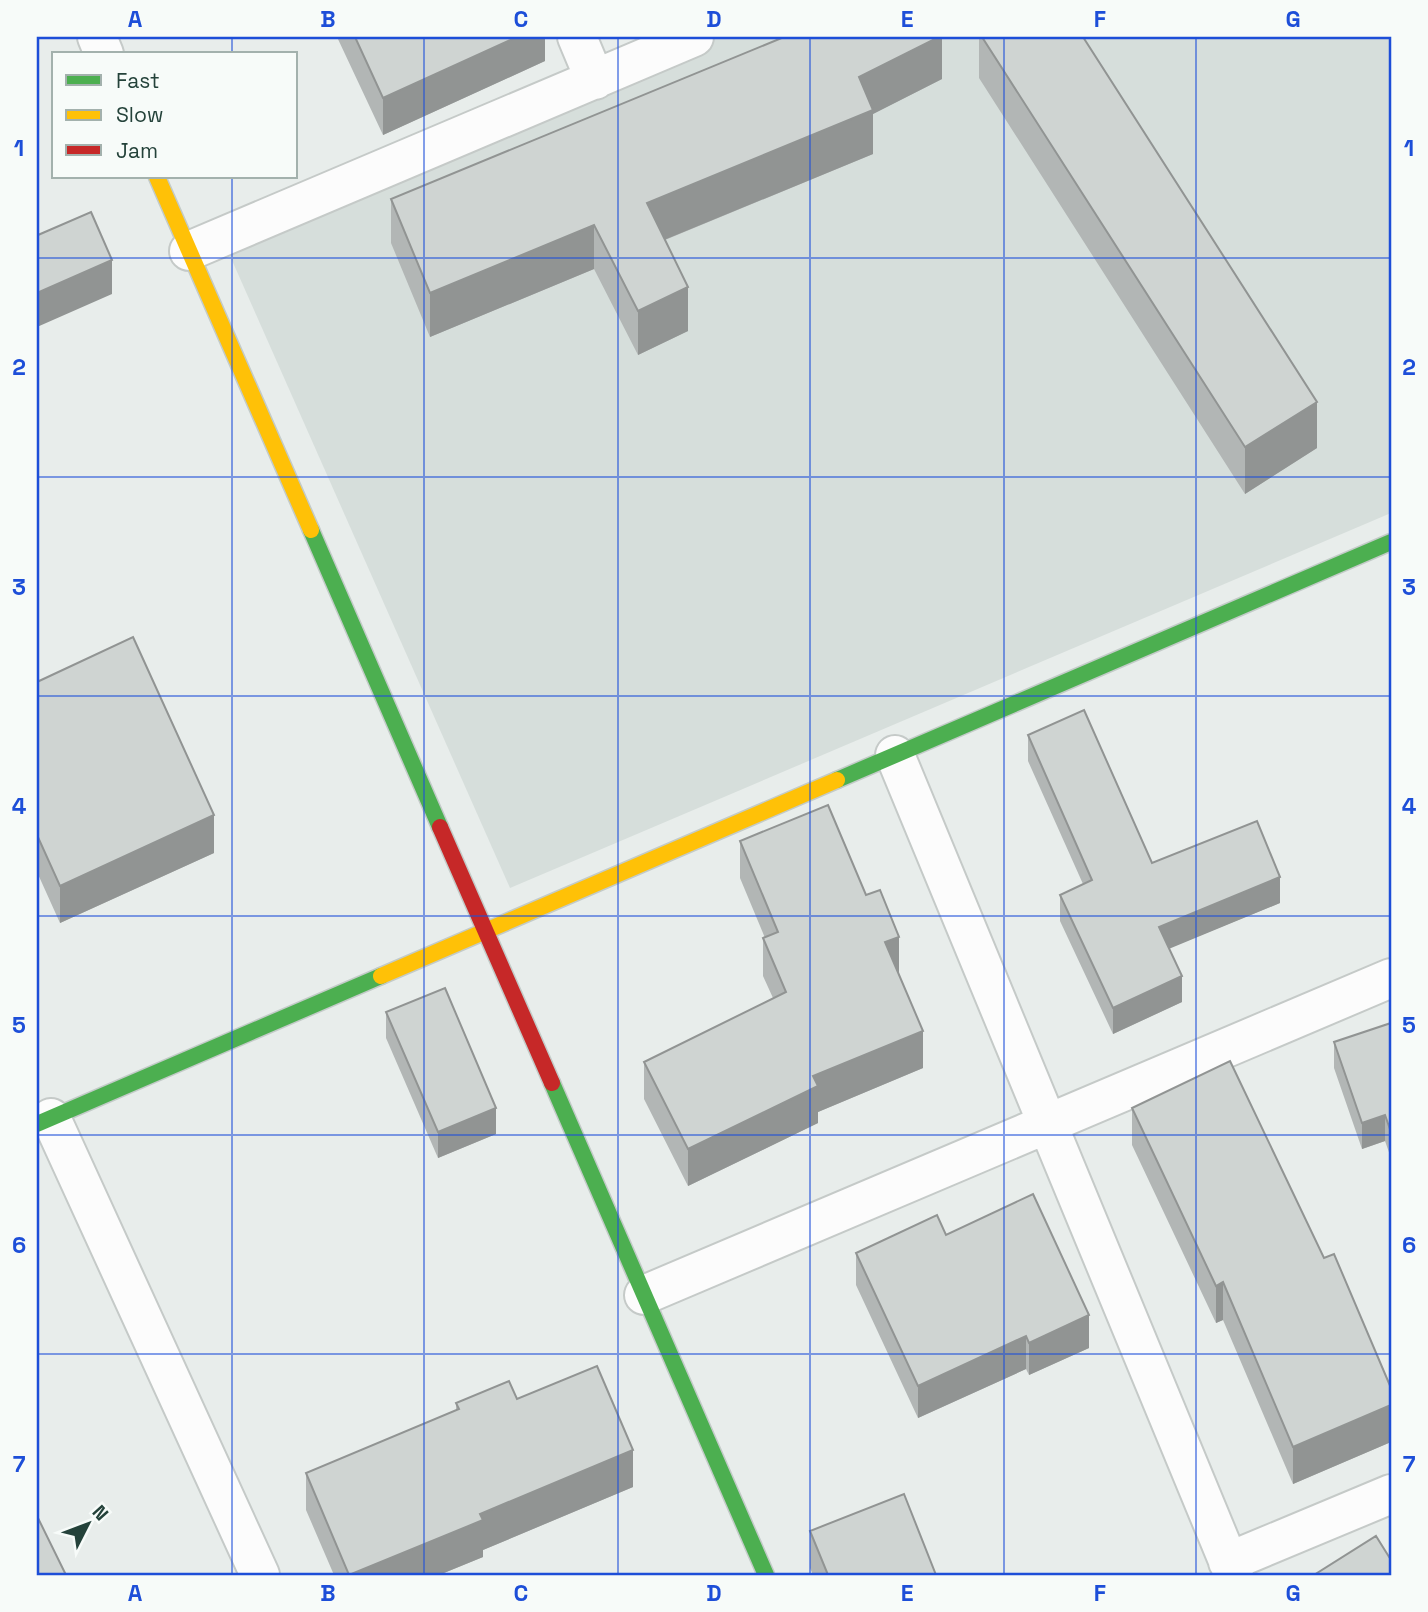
<svg xmlns="http://www.w3.org/2000/svg" width="1428" height="1612" viewBox="0 0 1428 1612" font-family="'Space Grotesk',sans-serif">
<rect width="100%" height="100%" fill="#e8edeb"/>
<path fill="#d6dedb" d="M 674,37 L 1391,37 L 1391,513 L 510,888 L 215,222 Z"/>
<g fill="none" stroke-linecap="round" stroke-linejoin="round">
<defs>
<path id="street" d="M 97,37 L 104,54
M 577,37 L 595,80
M 189,251 L 694,37
M 895,755 L 1234,1575
M 51,1118 L 260,1575
M 644,1295 L 1391,978
M 1228,1562 L 1391,1494"/>
<path id="fast" d="M 311,530 L 440,827
M 837,780 L 1391,542
M 552,1083 L 766,1575
M 37,1124 L 381,976"/>
<path id="slow" d="M 157,177 L 311,530
M 381,976 L 837,780"/>
<path id="jam" d="M 440,827 L 552,1083"/>
</defs>
<use href="#street" stroke="#c5cac8" stroke-width="42"/>
<use href="#fast" stroke="#c3cbc8" stroke-width="19"/>
<use href="#slow" stroke="#c3cbc8" stroke-width="19"/>
<use href="#jam" stroke="#c3cbc8" stroke-width="19"/>
<use href="#street" stroke="#fcfcfc" stroke-width="38"/>
<use href="#fast" stroke="#4caf50" stroke-width="16"/>
<use href="#slow" stroke="#ffc107" stroke-width="16"/>
<use href="#jam" stroke="#c62828" stroke-width="16"/>
</g>
<path fill="#b2b6b5" d="M 337,37 L 545,37 L 545,61 L 383,135 Z
M 942,37 L 942,79 L 873,114 L 873,154 L 665,240 L 688,331 L 638,355 L 594,269 L 430,337 L 391,243 L 391,199 Z
M 979,37 L 1083,37 L 1317,448 L 1245,494 L 979,78 Z
M 1391,236 L 1391,277 L 1390,274 L 1390,237 Z
M 37,682 L 214,853 L 60,923 L 37,872 Z
M 1028,735 L 1152,863 L 1280,903 L 1169,948 L 1182,1002 L 1113,1034 L 1060,921 L 1060,895 L 1083,884 L 1028,761 Z
M 740,841 L 899,974 L 923,1068 L 818,1112 L 818,1123 L 688,1186 L 644,1099 L 644,1062 L 773,998 L 763,976 L 763,938 L 765,938 L 740,878 Z
M 386,1012 L 496,1134 L 438,1158 L 386,1038 Z
M 1391,1023 L 1391,1158 L 1385,1141 L 1362,1149 L 1334,1068 L 1334,1042 Z
M 1132,1108 L 1324,1258 L 1391,1388 L 1391,1442 L 1293,1484 L 1223,1320 L 1216,1323 L 1132,1145 Z
M 946,1235 L 1089,1348 L 1029,1375 L 1026,1369 L 918,1418 L 856,1285 L 856,1253 Z
M 517,1399 L 633,1487 L 483,1550 L 483,1557 L 439,1575 L 334,1575 L 306,1510 L 306,1473 L 456,1410 L 456,1403 Z
M 810,1531 L 936,1575 L 813,1575 L 810,1568 Z"/>
<path fill="#919493" d="M 517,37 L 545,37 L 545,61 L 383,135 L 383,98 Z
M 939,37 L 942,37 L 942,79 L 873,114 L 873,154 L 647,247 L 647,203 L 859,77 Z
M 594,225 L 594,269 L 430,337 L 430,293 Z
M 112,260 L 112,294 L 37,327 L 37,293 Z
M 688,287 L 688,331 L 638,355 L 638,311 Z
M 1317,402 L 1317,448 L 1245,494 L 1245,447 Z
M 214,815 L 214,853 L 60,923 L 60,886 Z
M 1280,877 L 1280,903 L 1159,953 L 1159,927 Z
M 899,937 L 899,974 L 885,942 Z
M 1182,976 L 1182,1002 L 1113,1034 L 1113,1008 Z
M 923,1031 L 923,1068 L 818,1112 L 818,1123 L 688,1186 L 688,1149 L 813,1076 Z
M 496,1108 L 496,1134 L 438,1158 L 438,1132 Z
M 1385,1115 L 1385,1141 L 1362,1149 L 1362,1123 Z
M 1223,1282 L 1223,1320 L 1216,1323 L 1216,1286 Z
M 1089,1315 L 1089,1348 L 1029,1375 L 1029,1343 Z
M 1026,1336 L 1026,1369 L 918,1418 L 918,1386 Z
M 1391,1405 L 1391,1442 L 1293,1484 L 1293,1447 Z
M 633,1450 L 633,1487 L 483,1550 L 483,1557 L 439,1575 L 351,1575 L 480,1514 Z"/>
<path fill="#cfd4d2" stroke="#919493" stroke-width="2" d="M 355,37 L 517,37 L 383,98 Z
M 784,37 L 939,37 L 859,77 L 873,110 L 647,203 L 688,287 L 638,311 L 594,225 L 430,293 L 391,199 Z
M 982,37 L 1083,37 L 1317,402 L 1245,447 Z
M 91,212 L 112,260 L 37,293 L 37,231 L 38,235 Z
M 133,637 L 214,815 L 60,886 L 37,835 L 37,682 Z
M 1084,710 L 1152,863 L 1257,821 L 1280,877 L 1159,927 L 1182,976 L 1113,1008 L 1060,895 L 1092,880 L 1028,735 Z
M 828,805 L 866,895 L 880,890 L 899,937 L 885,942 L 923,1031 L 813,1076 L 818,1086 L 688,1149 L 644,1062 L 786,992 L 763,938 L 778,932 L 740,841 Z
M 445,988 L 496,1108 L 438,1132 L 386,1012 Z
M 1391,1023 L 1391,1132 L 1385,1115 L 1362,1123 L 1334,1042 Z
M 1230,1061 L 1324,1258 L 1334,1254 L 1391,1388 L 1391,1405 L 1293,1447 L 1223,1282 L 1216,1286 L 1132,1108 Z
M 1033,1194 L 1089,1315 L 1029,1343 L 1026,1336 L 918,1386 L 856,1253 L 937,1215 L 946,1235 Z
M 597,1366 L 633,1450 L 480,1514 L 483,1520 L 349,1575 L 306,1473 L 459,1409 L 456,1403 L 509,1381 L 517,1399 Z
M 904,1494 L 936,1575 L 828,1575 L 810,1531 Z
M 37,1516 L 66,1575 L 37,1575 Z
M 1376,1536 L 1391,1560 L 1391,1575 L 1314,1575 Z"/>
<path fill="none" stroke="#1d4ed8" stroke-width="2" stroke-opacity="0.55" d="M 232,37 L 232,54M 424,37 L 424,1575M 618,37 L 618,1575M 810,37 L 810,1575M 1004,37 L 1004,1575M 1196,37 L 1196,1575M 232,177 L 232,1575M 37,258 L 1391,258M 37,477 L 1391,477M 37,696 L 1391,696M 37,916 L 1391,916M 37,1135 L 1391,1135M 37,1354 L 1391,1354"/>
<rect width="1428" height="1612" fill="none" stroke="#f7fbf9" stroke-width="77"/>
<rect x="52" y="52" width="245" height="126" fill="#f7fbf9" stroke="#a3b1ad" stroke-width="2"/>
<rect x="66" y="75" width="35" height="10" fill="#4caf50" stroke="#a3b1ad" stroke-width="2"/>
<text x="116" y="88" font-size="21" fill="#24423a">Fast</text>
<rect x="66" y="110" width="35" height="10" fill="#ffc107" stroke="#a3b1ad" stroke-width="2"/>
<text x="116" y="122" font-size="21" fill="#24423a">Slow</text>
<rect x="66" y="145" width="35" height="10" fill="#c62828" stroke="#a3b1ad" stroke-width="2"/>
<text x="116" y="158" font-size="21" fill="#24423a">Jam</text>
<g transform="translate(88 1524) rotate(48)" stroke="#f7fbf9" stroke-width="5" paint-order="stroke">
<path d="M0-5L12 26L0 18L-12 26Z" fill="#24423a"/>
<text y="-10" font-size="19" font-weight="bold" text-anchor="middle" fill="#24423a">N</text>
</g>
<rect x="38" y="38" width="1352" height="1536" fill="none" stroke="#1d4ed8" stroke-width="2.5"/>
<g font-size="23" text-anchor="middle" font-weight="bold" fill="#1d4ed8">
<text x="135" y="27">A</text>
<text x="328" y="27">B</text>
<text x="521" y="27">C</text>
<text x="714" y="27">D</text>
<text x="907" y="27">E</text>
<text x="1100" y="27">F</text>
<text x="1293" y="27">G</text>
<text x="19" y="156">1</text>
<text x="1409" y="156">1</text>
<text x="19" y="375">2</text>
<text x="1409" y="375">2</text>
<text x="19" y="595">3</text>
<text x="1409" y="595">3</text>
<text x="19" y="814">4</text>
<text x="1409" y="814">4</text>
<text x="19" y="1033">5</text>
<text x="1409" y="1033">5</text>
<text x="19" y="1253">6</text>
<text x="1409" y="1253">6</text>
<text x="19" y="1472">7</text>
<text x="1409" y="1472">7</text>
<text x="135" y="1601">A</text>
<text x="328" y="1601">B</text>
<text x="521" y="1601">C</text>
<text x="714" y="1601">D</text>
<text x="907" y="1601">E</text>
<text x="1100" y="1601">F</text>
<text x="1293" y="1601">G</text>
</g>
</svg>
